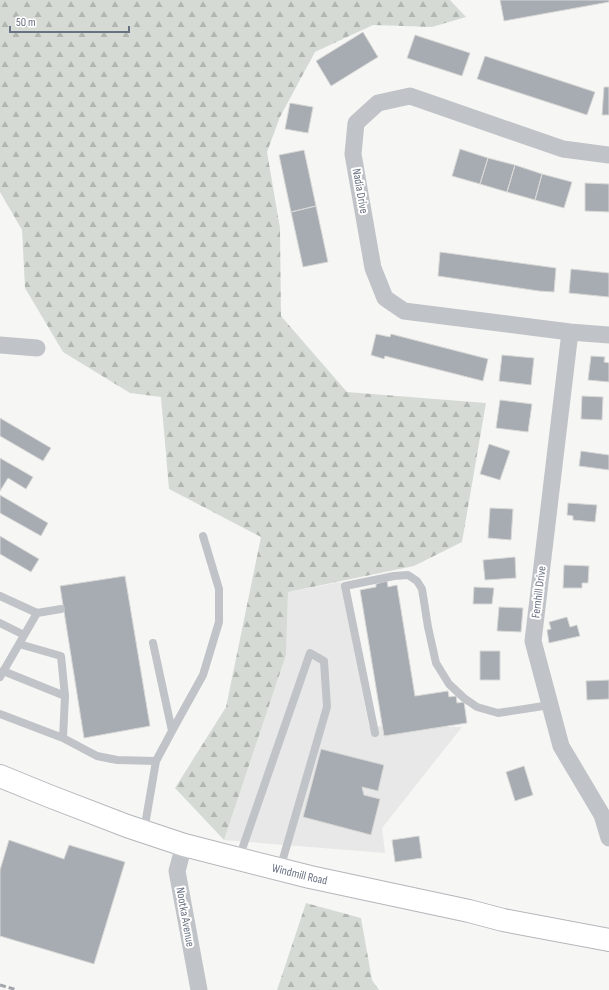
<svg xmlns="http://www.w3.org/2000/svg" width="609" height="990" viewBox="0 0 609 990" font-family="'Sofia Sans Condensed',sans-serif">
<defs>
<pattern id="forest-firs" width="22" height="20" patternUnits="userSpaceOnUse"><rect width="22" height="20" fill="#d5dbd4"/><path d="M5 1l3.5 6h-7zM16 11l3.5 6h-7z" fill="#b1b6b1"/></pattern>
</defs>
<rect width="100%" height="100%" fill="#f6f7f4"/>
<path fill="#e7e8e7" d="M 341,582 L 369,726 L 462,727 L 382,828 L 385,853 L 224,840 L 286,655 L 288,592 Z"/>
<path fill="url(#forest-firs)" d="M 0,0 L 450,0 L 466,17 L 432,27 L 373,25 L 315,52 L 280,117 L 267,152 L 280,228 L 281,316 L 347,392 L 486,403 L 462,542 L 414,566 L 288,592 L 286,655 L 224,840 L 175,788 L 226,707 L 261,537 L 169,489 L 161,397 L 130,393 L 63,352 L 25,288 L 22,230 L 0,192 Z
M 306,903 L 361,918 L 372,980 L 379,990 L 277,990 Z"/>
<path fill="#a7acb3" stroke="#d8d8d6" d="M 500,0 L 609,0 L 609,2 L 504,21 Z
M 363,32 L 378,57 L 331,86 L 316,61 Z
M 415,35 L 470,53 L 462,76 L 407,58 Z
M 485,56 L 595,92 L 587,115 L 477,79 Z
M 604,87 L 609,87 L 609,115 L 602,115 Z
M 290,103 L 313,107 L 308,133 L 285,129 Z
M 460,149 L 488,158 L 480,184 L 452,176 Z
M 304,150 L 316,206 L 291,212 L 279,155 Z
M 488,158 L 515,165 L 507,192 L 480,184 Z
M 515,165 L 542,174 L 535,200 L 507,192 Z
M 542,174 L 572,182 L 564,208 L 535,200 Z
M 585,183 L 609,184 L 609,212 L 585,211 Z
M 316,206 L 328,262 L 303,267 L 291,212 Z
M 440,252 L 556,268 L 554,292 L 539,291 L 438,276 Z
M 571,269 L 609,273 L 609,297 L 569,293 Z
M 376,334 L 390,337 L 391,334 L 488,359 L 483,381 L 385,356 L 384,359 L 371,355 Z
M 502,355 L 534,358 L 531,385 L 499,381 Z
M 591,356 L 605,357 L 604,362 L 609,363 L 609,382 L 588,380 Z
M 582,396 L 603,397 L 602,420 L 581,419 Z
M 500,400 L 532,404 L 528,432 L 496,428 Z
M 0,418 L 51,448 L 43,461 L 0,436 Z
M 489,444 L 510,451 L 500,480 L 480,474 Z
M 581,451 L 609,455 L 609,470 L 579,466 Z
M 0,458 L 33,477 L 26,489 L 8,478 L 0,491 Z
M 0,495 L 48,523 L 41,536 L 0,513 Z
M 568,503 L 597,505 L 595,522 L 573,520 L 573,516 L 567,515 Z
M 490,508 L 513,509 L 511,540 L 488,538 Z
M 0,536 L 39,559 L 31,572 L 0,554 Z
M 515,557 L 516,578 L 485,580 L 483,560 Z
M 564,565 L 589,566 L 588,583 L 582,583 L 582,588 L 563,588 Z
M 125,576 L 150,726 L 84,738 L 60,586 Z
M 387,581 L 388,587 L 397,585 L 415,696 L 448,691 L 449,697 L 456,696 L 457,703 L 464,702 L 467,723 L 384,736 L 360,590 L 376,587 L 376,584 Z
M 474,587 L 494,588 L 492,604 L 473,604 Z
M 499,607 L 523,608 L 521,632 L 497,631 Z
M 567,617 L 570,627 L 577,625 L 580,636 L 549,643 L 547,630 L 551,629 L 549,622 Z
M 480,651 L 500,651 L 500,680 L 480,680 Z
M 609,680 L 609,699 L 587,700 L 586,681 Z
M 321,749 L 384,765 L 378,791 L 362,787 L 364,795 L 380,799 L 371,835 L 303,817 Z
M 524,766 L 533,795 L 515,801 L 506,772 Z
M 419,836 L 422,858 L 395,862 L 392,840 Z
M 9,840 L 64,859 L 69,845 L 125,862 L 94,964 L 0,936 L 0,870 Z"/>
<g fill="none" stroke-linecap="round" stroke-linejoin="round">
<defs>
<g id="secondary">
<path id="s1" d="M 0,776 L 49,796 L 127,826 L 184,845 L 310,877 L 469,911 L 503,920 L 609,940"/>
</g>
</defs>
<use href="#secondary" stroke="#b3b6bb" stroke-width="24"/>
<path stroke="#c0c3c7" stroke-width="8" d="M 0,596 L 37,613
M 0,623 L 24,635
M 153,643 L 172,731 L 156,761
M 19,644 L 61,656 L 65,696 L 63,738
M 3,671 L 65,696
M 0,677 L 37,613 L 61,609
M 0,714 L 63,738 L 97,756 L 117,760 L 156,761 L 144,831
M 172,731 L 203,675 L 219,622 L 219,589 L 203,536
M 375,733 L 345,586 L 394,576 L 408,575 L 417,581 L 422,589 L 428,627 L 436,663 L 449,684 L 464,698 L 477,707 L 498,713 L 550,705
M 239,858 L 310,653 L 324,661 L 327,707 L 280,869"/>
<path stroke="#c0c3c7" stroke-width="17" d="M 609,155 L 563,149 L 410,96 L 378,103 L 356,123 L 353,154 L 373,268 L 385,298 L 404,311 L 570,332 L 609,335
M 570,332 L 533,641 L 561,746 L 602,815 L 609,838
M 0,345 L 37,348
M 184,845 L 177,871 L 199,990"/>
<use href="#secondary" stroke="#fff" stroke-width="22"/>
<path stroke="#a2a6ac" stroke-width="3" stroke-dasharray="6 3" stroke-linecap="butt" d="M 0,985 L 17,990"/>
</g>
<g text-anchor="middle" dominant-baseline="central" stroke-width="4" stroke-linejoin="round" paint-order="stroke">
<g font-size="12" fill="#697282" stroke="#fff">
<text transform="translate(360 191) rotate(80)">Nadia Drive</text>
<text transform="translate(539 592) rotate(-83)">Fernhill Drive</text>
<text stroke="none"><textPath href="#s1" startOffset="316">Windmill Road</textPath></text>
<text transform="translate(185 917) rotate(80)">Nootka Avenue</text>
</g>
</g>
<path d="M10 26v6h119v-6" fill="none" stroke="#697282" stroke-width="2"/>
<text x="16" y="26" font-size="12" fill="#697282" stroke="#ffffff" stroke-width="3" paint-order="stroke">50 m</text>
</svg>
